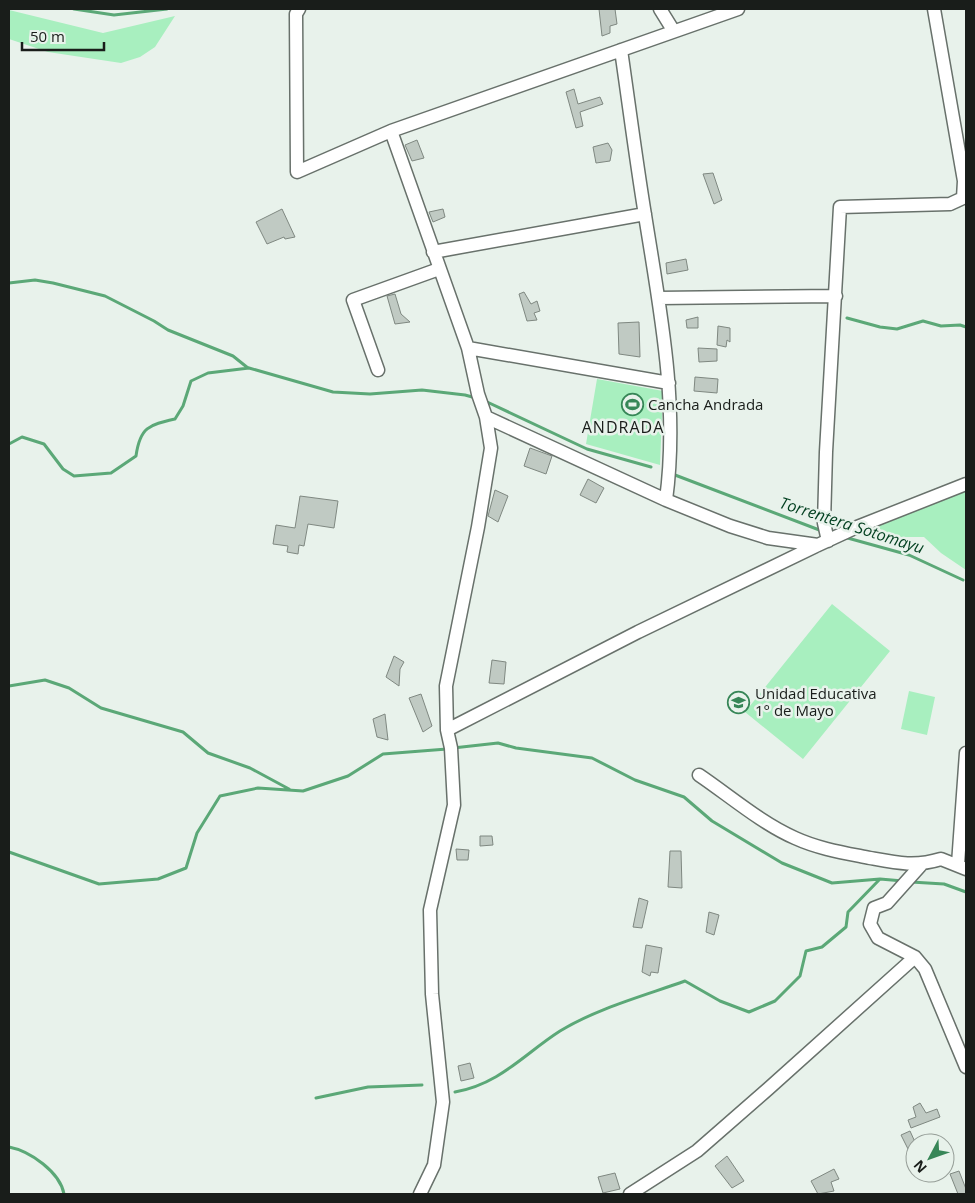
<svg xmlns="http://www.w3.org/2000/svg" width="975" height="1203" viewBox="0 0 975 1203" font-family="'Open Sans',sans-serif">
<rect width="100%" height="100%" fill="#e8f2eb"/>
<path fill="#a8efbf" d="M 9,10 L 103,33 L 175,16 L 155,47 L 140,57 L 121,63 L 48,52 L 9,39 Z
M 597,379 L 663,391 L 660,465 L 586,444 Z
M 966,490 L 966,570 L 941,553 L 924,537 L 899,537 L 868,528 Z
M 832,604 L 890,651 L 803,759 L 745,712 Z
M 909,691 L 935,697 L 927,735 L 901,729 Z"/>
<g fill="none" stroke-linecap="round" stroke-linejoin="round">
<path stroke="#5ba877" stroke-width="3" d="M 74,9 L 114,15 L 167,9
M 9,283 L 35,280 L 53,283 L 105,296 L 154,321 L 168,330 L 233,356 L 248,368
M 847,318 L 880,327 L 897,329 L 923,321 L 941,326 L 960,325 L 966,327
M 485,401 L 587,449 L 651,467
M 9,444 L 22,437 L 44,444 L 63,469 L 74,476 L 111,473 L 136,456 C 140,427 149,425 175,419 L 183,406 L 191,381 L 208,373 L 249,368 L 333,392 L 370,394 L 422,390 L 465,395 L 476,398
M 675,475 L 822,531
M 844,537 L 909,555 L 963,580
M 9,686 L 45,680 L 69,688 L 101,708 L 183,732 L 208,753 L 250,768 L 289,789
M 453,748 L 498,743 L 516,748 L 592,758 L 635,780 L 684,797 L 712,821 L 782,863 L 832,883 L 880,879 L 903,881
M 9,852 L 99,884 L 158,879 L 186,868 L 197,833 L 220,796 L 258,788 L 303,791 L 348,776 L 383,754 L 447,749
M 911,882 L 944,884 L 966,892
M 455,1092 C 500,1084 524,1054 560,1031 C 598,1008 643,996 685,981 L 720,1001 L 749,1012 L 775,1001 L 800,976 L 806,951 L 822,947 L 846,927 L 848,912 L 880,879
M 316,1098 L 368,1087 L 422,1085
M 9,1147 C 30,1151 60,1172 64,1194"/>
</g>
<path fill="#c0cac3" stroke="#7f8881" d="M 599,9 L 615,9 L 617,24 L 610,26 L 610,33 L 602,36 Z
M 574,89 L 578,104 L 600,97 L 603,104 L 580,112 L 583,126 L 576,128 L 566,92 Z
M 417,140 L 424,158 L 412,161 L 405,145 Z
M 608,143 L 612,150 L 610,161 L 596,163 L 593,147 Z
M 713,173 L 722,200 L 714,204 L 703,174 Z
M 282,209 L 295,237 L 285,239 L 284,237 L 267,244 L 256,222 Z
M 443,209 L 445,217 L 433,222 L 429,212 Z
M 686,259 L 688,270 L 667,274 L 666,263 Z
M 524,292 L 531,304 L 537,301 L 540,311 L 534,313 L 537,320 L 527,321 L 519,294 Z
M 395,294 L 401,314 L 410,322 L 395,324 L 387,296 Z
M 698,317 L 698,328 L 687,328 L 686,320 Z
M 639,322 L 640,357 L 619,354 L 618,323 Z
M 718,326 L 730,328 L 730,342 L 727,340 L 726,347 L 717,345 Z
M 698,348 L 717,349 L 717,361 L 699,362 Z
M 695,377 L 718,379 L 717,393 L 694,391 Z
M 530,448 L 552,456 L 546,474 L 524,466 Z
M 588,479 L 604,488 L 596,503 L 580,495 Z
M 495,490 L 508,496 L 498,522 L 488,516 Z
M 300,496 L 338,501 L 334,528 L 308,524 L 304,546 L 299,545 L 298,554 L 287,552 L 288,546 L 273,544 L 276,525 L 295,528 Z
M 394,656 L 404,662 L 400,669 L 399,686 L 386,677 Z
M 492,660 L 506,662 L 504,684 L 489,683 Z
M 421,694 L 432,726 L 423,732 L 409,698 Z
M 385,714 L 388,740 L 377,737 L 373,719 Z
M 480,836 L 492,836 L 493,845 L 480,846 Z
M 456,849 L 469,850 L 468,860 L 457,860 Z
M 670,851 L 681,851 L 682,888 L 668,887 Z
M 639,898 L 648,901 L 642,928 L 633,927 Z
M 709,912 L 719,915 L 714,935 L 706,932 Z
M 646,945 L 662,948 L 658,973 L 651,972 L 650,976 L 642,972 Z
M 470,1063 L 474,1078 L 461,1081 L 458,1066 Z
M 920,1103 L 926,1113 L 937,1109 L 940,1117 L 911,1128 L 908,1120 L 916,1117 L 913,1107 Z
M 910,1131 L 915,1142 L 915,1163 L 901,1135 Z
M 727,1156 L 744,1181 L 732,1188 L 715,1166 Z
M 834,1169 L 839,1179 L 831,1182 L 834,1191 L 818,1194 L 811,1181 Z
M 959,1171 L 966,1189 L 966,1194 L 958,1194 L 950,1174 Z
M 615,1173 L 620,1189 L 603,1193 L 598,1177 Z"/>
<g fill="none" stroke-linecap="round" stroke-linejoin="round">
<defs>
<path id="minor" d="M 299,9 L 296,14 L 297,172 L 391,131 L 738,9
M 660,9 L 673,30
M 621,50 C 629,105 636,160 645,215 C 660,310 679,404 666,500
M 391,131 L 468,348 L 478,394 L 486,417 L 491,448 L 478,527 L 446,686 L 447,730 L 451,748 L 454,805 L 430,910 L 432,994 L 443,1102 L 434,1165 L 420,1194
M 433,252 L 645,214
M 659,298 L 836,296
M 468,348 L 669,383
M 378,370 L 353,300 L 439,269
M 486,417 L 666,500 L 730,526 L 768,538 L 818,545
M 828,541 L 824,523 L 826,452 L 840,207 L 950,204 L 963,198 L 964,181 L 934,9
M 447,730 L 638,632 L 818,545 L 857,527 L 966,484
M 699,775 C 730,796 761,823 795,838 C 819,849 845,853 870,858 C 897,863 915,867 941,859 L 966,869
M 958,864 L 966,753
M 921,865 L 887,903 L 874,908 L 870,924 L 878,938 L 915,957 L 925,969 L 966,1067
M 630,1194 L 697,1151 L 768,1089 L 915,957"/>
</defs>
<use href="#minor" stroke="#68716b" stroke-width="15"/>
<use href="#minor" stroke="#fff" stroke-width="12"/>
</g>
<defs>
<symbol id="stadium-ring" viewBox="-11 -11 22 22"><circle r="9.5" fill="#e8f2eb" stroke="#378657" stroke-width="1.5"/><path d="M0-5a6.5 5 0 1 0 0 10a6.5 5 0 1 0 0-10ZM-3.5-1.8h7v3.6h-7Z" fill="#378657"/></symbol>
<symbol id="school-ring" viewBox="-11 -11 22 22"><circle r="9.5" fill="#e8f2eb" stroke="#378657" stroke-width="1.5"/><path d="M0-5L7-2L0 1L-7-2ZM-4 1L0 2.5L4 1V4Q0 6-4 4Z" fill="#378657"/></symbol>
</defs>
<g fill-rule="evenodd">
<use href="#stadium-ring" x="620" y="392" width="25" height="25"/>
<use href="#school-ring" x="726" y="690" width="25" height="25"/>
</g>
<g text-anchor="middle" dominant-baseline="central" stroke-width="5" stroke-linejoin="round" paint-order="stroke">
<g font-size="15" fill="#191d1a" stroke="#e8f2eb" text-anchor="start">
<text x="648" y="404">Cancha Andrada</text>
<text x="755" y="693">Unidad Educativa<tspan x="755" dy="17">1° de Mayo</tspan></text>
</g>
<g font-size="16" letter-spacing="1" fill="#191d1a" stroke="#e8f2eb">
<text x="623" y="427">ANDRADA</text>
</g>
<g font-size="16" font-style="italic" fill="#003f1f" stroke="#e8f2eb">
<text transform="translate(852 525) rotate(18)">Torrentera Sotomayu</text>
</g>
</g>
<rect width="975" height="1203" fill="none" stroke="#191d1a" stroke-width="20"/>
<g transform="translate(930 1158) rotate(229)"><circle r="24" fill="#e8f2eb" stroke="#959d97"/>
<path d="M0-4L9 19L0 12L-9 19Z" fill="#378657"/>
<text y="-8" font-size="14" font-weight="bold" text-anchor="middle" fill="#191d1a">N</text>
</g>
<path d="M22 42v8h82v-8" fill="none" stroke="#191d1a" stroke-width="2.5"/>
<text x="30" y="42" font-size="15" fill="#191d1a" stroke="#e8f2eb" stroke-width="4" paint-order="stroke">50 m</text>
</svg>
